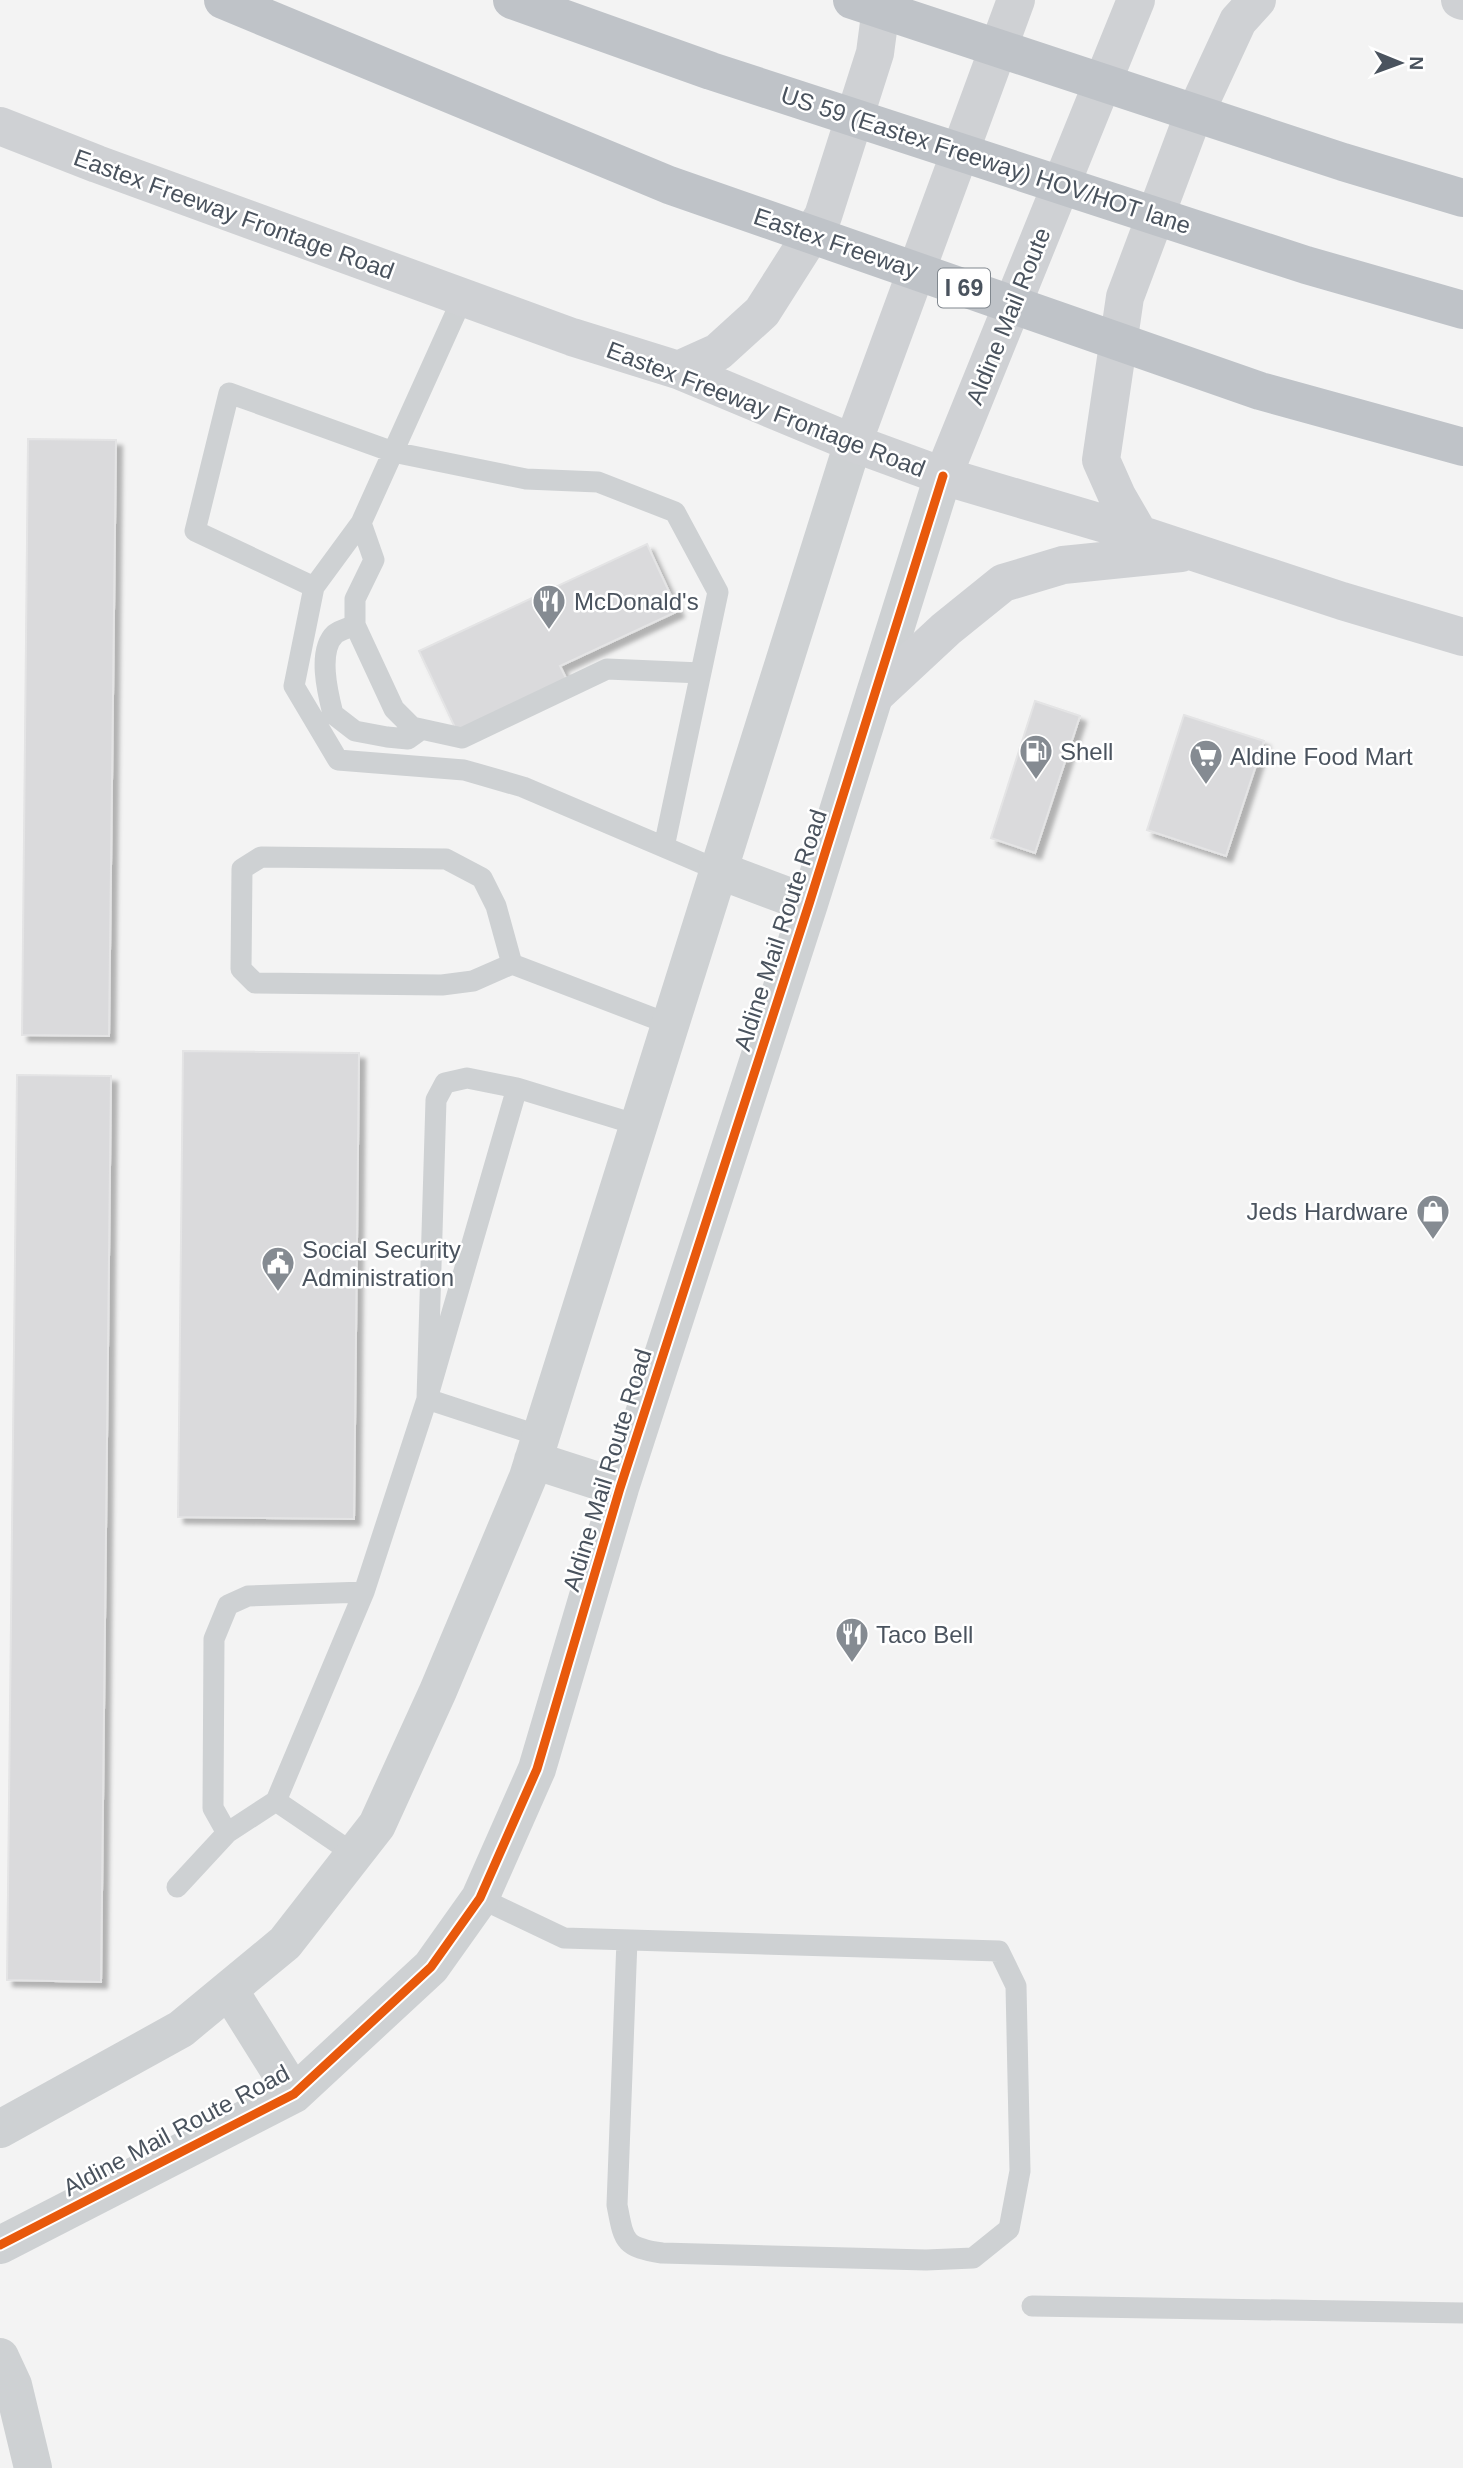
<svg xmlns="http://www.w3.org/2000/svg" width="1463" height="2468" viewBox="0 0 1463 2468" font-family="Helvetica,sans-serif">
<defs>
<filter id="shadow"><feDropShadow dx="6" dy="6" stdDeviation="2" flood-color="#0004"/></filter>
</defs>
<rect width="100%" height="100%" fill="#f3f3f3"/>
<path fill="#dadadc" stroke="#e4e4e5" stroke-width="2" filter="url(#shadow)" d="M 28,439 L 116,440 L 109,1036 L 22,1035 Z
M 647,544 L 678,611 L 560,666 L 568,682 L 458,734 L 419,651 Z
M 1035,701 L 1080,716 L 1035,853 L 991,838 Z
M 1184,715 L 1264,741 L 1226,856 L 1147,830 Z
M 183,1051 L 359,1053 L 354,1519 L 178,1517 Z
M 17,1075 L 111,1076 L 101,1982 L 7,1980 Z"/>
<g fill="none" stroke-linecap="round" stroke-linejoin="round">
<path stroke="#ced1d3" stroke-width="21" d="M 463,297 L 361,523 L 314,587 L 294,686 L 338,760 L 464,770 L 523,787 L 718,870
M 361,523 L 374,560 L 355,599 L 355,625 L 394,709 L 412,727 L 462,738 L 607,669 L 701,673
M 314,587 L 195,531 L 229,393 L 393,452 L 526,479 L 598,482 L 675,512 L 718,592 L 664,847
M 355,625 C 349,628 340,630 335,634 C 317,651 328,694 333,714 L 355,731 L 387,737 L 408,739 L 422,729
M 512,964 L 496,906 L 482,878 L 446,859 L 261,857 L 242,869 L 241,969 L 255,983 L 442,985 L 473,981 L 512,964 L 669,1024
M 540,1436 L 427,1399 L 517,1088 L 638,1125
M 276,1801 L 364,1592
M 354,1854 L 276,1801 L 227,1833 L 213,1808 L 214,1639 L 228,1605 L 248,1596 L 364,1592 L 427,1399 L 436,1100 L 445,1083 L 467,1078 L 517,1088
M 177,1887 L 227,1833
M 480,1898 L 564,1938 L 999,1951 L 1016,1986 L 1020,2171 L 1009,2229 L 973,2258 L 926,2260 L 662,2253 C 623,2247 624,2241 617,2205 L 627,1940
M 1032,2306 L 1463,2313"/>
<path stroke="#ced1d3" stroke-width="38" d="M 718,870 L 809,904
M 533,1460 L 620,1488
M 229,1990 L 294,2094
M 0,2129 L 181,2029 L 285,1943 L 377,1825 L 438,1691 L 528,1477 L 853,443
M 0,2245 L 294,2094 L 431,1967 L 480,1898 L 537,1769 L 620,1488 L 809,904 L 943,476
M 0,2357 L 13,2385 L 33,2468"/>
<path stroke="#cfd1d4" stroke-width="38" d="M 1460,0 L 1463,1
M 0,126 L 97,164 L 572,337 L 678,370 L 853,443 L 943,476 L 1139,534 L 1342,601 L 1463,637
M 678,370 L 718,352 L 762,312 L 823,216 L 875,53 L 882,0
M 853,443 L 1016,0
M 943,476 L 1136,0
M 1139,534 L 1117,496 L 1101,460 L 1125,297 L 1188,129 L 1238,21 L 1257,0
M 875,695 L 946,629 L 1003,583 L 1063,565 L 1181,553"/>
<path stroke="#bfc3c8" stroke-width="38" d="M 223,0 L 669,185 L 1260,391 L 1463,447
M 512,0 L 711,71 L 1306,265 L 1463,310
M 852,0 L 1343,162 L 1463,198"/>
<defs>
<path id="cycleway" d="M 0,2245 L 294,2094 L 431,1967 L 480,1898 L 537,1769 L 620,1488 L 809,904 L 943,476"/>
</defs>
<use href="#cycleway" stroke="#fff" stroke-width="13"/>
<use href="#cycleway" stroke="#e8590c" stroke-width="9"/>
</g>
<defs>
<symbol id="restaurant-pin" viewBox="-11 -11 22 30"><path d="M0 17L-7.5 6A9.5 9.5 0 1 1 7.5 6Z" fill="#858b92" stroke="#fff"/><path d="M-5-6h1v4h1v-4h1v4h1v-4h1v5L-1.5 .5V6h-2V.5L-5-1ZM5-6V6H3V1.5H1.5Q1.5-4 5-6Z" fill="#fff"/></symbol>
<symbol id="fuel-pin" viewBox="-11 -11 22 30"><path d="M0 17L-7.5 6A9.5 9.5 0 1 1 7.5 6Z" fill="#858b92" stroke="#fff"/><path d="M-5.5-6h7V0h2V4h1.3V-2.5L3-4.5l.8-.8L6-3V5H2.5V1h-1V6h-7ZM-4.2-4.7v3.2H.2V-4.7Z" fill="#fff"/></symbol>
<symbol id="supermarket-pin" viewBox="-11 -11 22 30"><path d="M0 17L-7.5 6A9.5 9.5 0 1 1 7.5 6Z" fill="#858b92" stroke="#fff"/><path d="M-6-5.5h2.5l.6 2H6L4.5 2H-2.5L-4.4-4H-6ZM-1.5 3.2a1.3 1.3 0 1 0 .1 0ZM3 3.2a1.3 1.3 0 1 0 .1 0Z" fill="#fff"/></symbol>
<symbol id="shop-pin" viewBox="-11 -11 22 30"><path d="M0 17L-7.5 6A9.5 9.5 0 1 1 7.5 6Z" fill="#858b92" stroke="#fff"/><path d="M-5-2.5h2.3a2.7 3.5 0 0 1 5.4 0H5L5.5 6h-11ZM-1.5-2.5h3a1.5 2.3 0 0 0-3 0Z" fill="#fff"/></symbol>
<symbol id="civic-pin" viewBox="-11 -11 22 30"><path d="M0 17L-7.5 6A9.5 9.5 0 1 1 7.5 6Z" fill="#858b92" stroke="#fff"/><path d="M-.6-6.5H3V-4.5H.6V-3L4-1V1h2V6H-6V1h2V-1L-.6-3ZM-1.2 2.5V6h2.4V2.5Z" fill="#fff"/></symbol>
</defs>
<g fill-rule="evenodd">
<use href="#restaurant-pin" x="530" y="582" width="38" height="52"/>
<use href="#fuel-pin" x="1017" y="732" width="38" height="52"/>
<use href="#supermarket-pin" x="1187" y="737" width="38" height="52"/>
<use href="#shop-pin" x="1414" y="1192" width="38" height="52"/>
<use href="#civic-pin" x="259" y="1244" width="38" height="52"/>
<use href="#restaurant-pin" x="833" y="1615" width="38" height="52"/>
</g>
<g text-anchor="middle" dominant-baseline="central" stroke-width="5" stroke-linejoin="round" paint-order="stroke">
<rect fill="#fff" stroke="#80878e" stroke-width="2" x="938" y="268.5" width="52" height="39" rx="5"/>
<g font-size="23" font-weight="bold" fill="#4a535e">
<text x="964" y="288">I 69</text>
</g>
<g font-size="24" fill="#4a535e" stroke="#fff">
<text transform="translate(986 160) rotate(18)">US 59 (Eastex Freeway) HOV/HOT lane</text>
<text transform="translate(234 214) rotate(20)">Eastex Freeway Frontage Road</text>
<text transform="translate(836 243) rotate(19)">Eastex Freeway</text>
<text transform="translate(1008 316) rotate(-68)">Aldine Mail Route</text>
<text transform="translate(766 409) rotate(21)">Eastex Freeway Frontage Road</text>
<text transform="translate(780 930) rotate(-72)">Aldine Mail Route Road</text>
<text transform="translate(607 1470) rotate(-73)">Aldine Mail Route Road</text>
<text transform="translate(176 2130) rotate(-28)">Aldine Mail Route Road</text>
</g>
<g font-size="24" fill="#4a535e" stroke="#fff" text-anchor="start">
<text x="574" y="601">McDonald's</text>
<text x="1060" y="751">Shell</text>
<text x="1230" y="756">Aldine Food Mart</text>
<text x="1408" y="1211" text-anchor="end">Jeds Hardware</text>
<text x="302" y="1249">Social Security<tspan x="302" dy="28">Administration</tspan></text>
<text x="876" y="1634">Taco Bell</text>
</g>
</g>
<g transform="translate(1400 63) rotate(91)" stroke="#ffffff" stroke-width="5" paint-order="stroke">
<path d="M0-5L12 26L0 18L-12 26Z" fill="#4a535e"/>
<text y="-10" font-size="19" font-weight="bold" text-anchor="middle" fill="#4a535e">N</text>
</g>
</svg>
